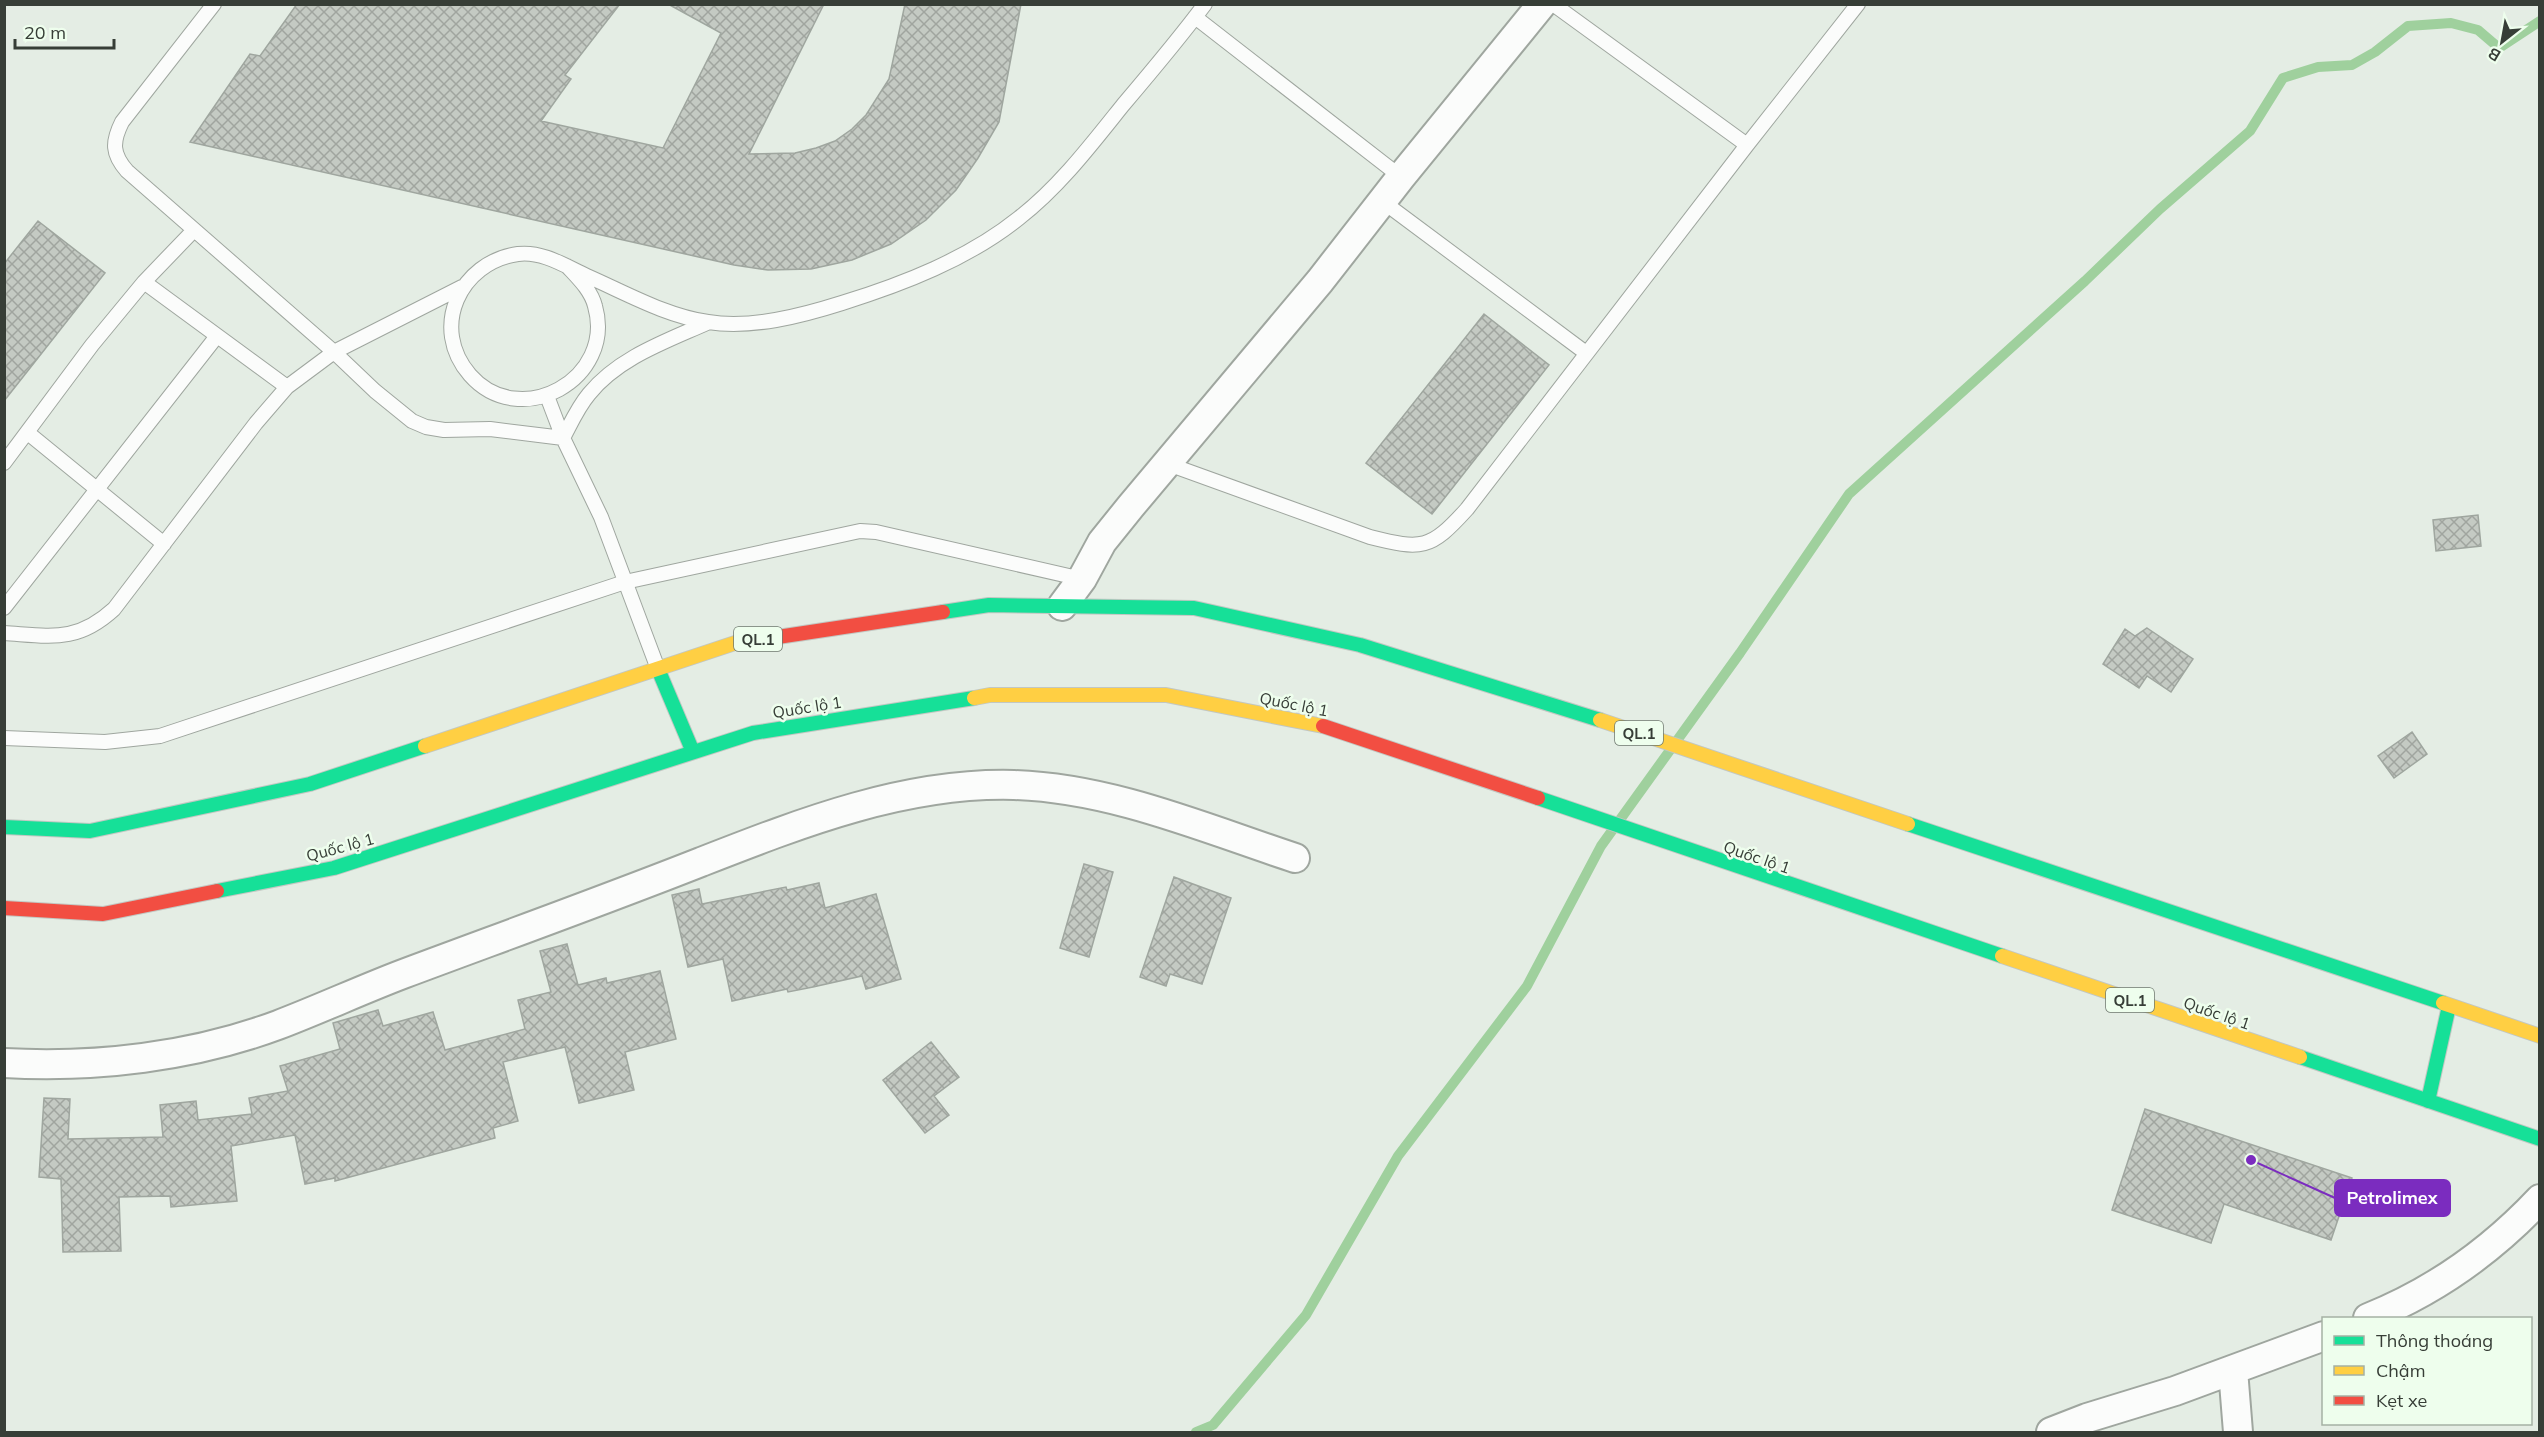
<svg xmlns="http://www.w3.org/2000/svg" width="2544" height="1437" viewBox="0 0 2544 1437" font-family="Mulish,sans-serif">
<defs>
<pattern id="building-cross-hatch" width="8" height="8" patternUnits="userSpaceOnUse" patternTransform="scale(1.5)"><rect width="8" height="8" fill="#c4cac3"/><path d="M0 0l8 8M0 8l8-8" fill="none" stroke="#a0a59f"/></pattern>
</defs>
<rect width="100%" height="100%" fill="#e4ede4"/>
<g fill="none" stroke-linecap="round" stroke-linejoin="round">
<path stroke="#9fd09d" stroke-width="10" d="M 1196,1432 L 1213,1425 L 1306,1315 L 1398,1156 L 1527,986 L 1601,846 L 1740,653 L 1849,494 L 2085,281 L 2160,209 L 2250,131 L 2283,78 L 2318,67 L 2352,65 L 2375,52 L 2408,26 L 2451,23 L 2478,30 L 2499,48 L 2540,21"/>
</g>
<path fill="url(#building-cross-hatch)" stroke="#9fa69f" stroke-width="1.5" d="M 297,4 L 620,4 L 565,75 L 571,79 L 541,121 L 663,148 L 721,33 L 668,4 L 824,4 L 749,154 L 795,153 L 816,148 L 835,141 L 852,129 L 866,115 L 889,79 L 905,4 L 1021,4 L 999,122 L 978,158 L 956,190 L 926,220 L 891,244 L 852,260 L 811,269 L 768,270 L 734,265 L 190,142 L 250,54 L 260,56 Z
M 38,221 L 105,273 L 4,401 L 4,264 Z
M 1484,314 L 1549,365 L 1432,514 L 1366,463 Z
M 2478,515 L 2481,546 L 2436,551 L 2433,520 Z
M 2147,628 L 2193,659 L 2171,692 L 2147,676 L 2139,688 L 2103,664 L 2125,629 L 2135,636 Z
M 2412,732 L 2427,754 L 2394,778 L 2378,756 Z
M 1084,864 L 1113,872 L 1089,957 L 1060,948 Z
M 1174,877 L 1231,898 L 1202,984 L 1170,974 L 1166,986 L 1140,977 Z
M 819,883 L 825,908 L 876,894 L 901,979 L 866,989 L 862,976 L 813,987 L 788,992 L 787,989 L 732,1001 L 723,959 L 688,967 L 672,895 L 699,889 L 702,904 L 786,887 L 787,890 Z
M 567,944 L 578,985 L 606,978 L 607,983 L 660,971 L 676,1039 L 625,1052 L 634,1090 L 579,1103 L 565,1047 L 503,1062 L 518,1121 L 493,1128 L 495,1138 L 335,1181 L 335,1178 L 305,1184 L 295,1135 L 231,1146 L 237,1201 L 171,1207 L 170,1196 L 119,1197 L 121,1251 L 63,1252 L 61,1179 L 39,1177 L 44,1098 L 70,1099 L 68,1139 L 163,1137 L 160,1105 L 196,1101 L 198,1120 L 252,1114 L 249,1098 L 288,1091 L 280,1066 L 340,1049 L 333,1023 L 378,1010 L 383,1026 L 433,1012 L 445,1050 L 525,1029 L 518,1000 L 551,992 L 540,951 Z
M 931,1042 L 959,1077 L 934,1096 L 949,1115 L 925,1133 L 883,1080 Z
M 2145,1109 L 2352,1178 L 2331,1240 L 2224,1204 L 2211,1243 L 2112,1210 Z"/>
<g fill="none" stroke-linecap="round" stroke-linejoin="round">
<defs>
<path id="lane" d="M 214,4 L 122,122 C 112,142 112,154 127,171 L 334,352 L 375,391 L 412,421 L 426,427 L 444,430 L 490,429 L 563,438 C 571,423 578,407 589,394 C 619,357 667,341 709,322
M 1553,4 L 1747,145
M 1195,17 L 1401,177
M 1382,201 L 1586,353
M 567,266 C 578,278 591,290 595,306 C 616,379 520,432 470,375 C 429,328 460,262 518,254 C 543,251 565,266 587,276 C 626,293 666,316 708,322 C 751,329 801,316 842,303 C 903,284 968,259 1019,218 C 1059,187 1091,145 1123,105 C 1151,72 1179,39 1205,4
M 144,282 L 287,387
M 547,396 L 563,438 L 601,517 L 658,669
M 28,433 L 164,544
M 4,463 L 92,345 L 144,282 L 194,230
M 1168,464 L 1370,537 C 1422,550 1430,550 1467,509 L 1747,145 L 1858,4
M 4,608 L 217,336
M 4,633 C 51,636 77,643 114,609 L 256,423 L 287,387 L 334,352 L 462,287
M 4,738 L 105,742 L 160,736 L 625,582 L 860,531 L 876,532 L 1082,579"/>
<path id="street" d="M 1062,606 L 1082,579 L 1102,542 L 1131,506 L 1320,281 L 1401,177 L 1542,4
M 4,1063 C 96,1068 192,1057 278,1025 C 320,1009 361,990 403,974 C 502,937 602,901 701,862 C 801,823 905,782 1014,785 C 1111,788 1204,828 1295,858
M 2368,1318 C 2433,1292 2492,1250 2540,1199
M 2233,1370 L 2238,1432
M 2051,1432 L 2087,1418 L 2175,1391 L 2324,1336"/>
<path id="fast" d="M 943,612 L 989,605 L 1194,608 L 1360,645 L 1600,720
M 658,669 L 693,752
M 1538,798 L 2002,956
M 1908,824 L 2443,1003
M 4,827 L 90,831 L 310,784 L 425,746
M 217,891 L 334,868 L 753,733 L 974,698
M 2300,1057 L 2540,1139
M 2428,1101 L 2449,1006"/>
<path id="slow" d="M 974,698 L 990,695 L 1166,695 L 1323,726
M 1600,720 L 1908,824
M 425,746 L 735,643 L 771,638
M 2002,956 L 2300,1057
M 2443,1003 L 2540,1036"/>
<path id="jam" d="M 771,638 L 943,612
M 1323,726 L 1538,798
M 4,908 L 103,914 L 217,891"/>
</defs>
<use href="#lane" stroke="#9fa69f" stroke-width="16"/>
<use href="#street" stroke="#9fa69f" stroke-width="32"/>
<use href="#fast" stroke="#c2c7c2" stroke-width="16"/>
<use href="#slow" stroke="#c2c7c2" stroke-width="16"/>
<use href="#jam" stroke="#c2c7c2" stroke-width="16"/>
<use href="#lane" stroke="#fbfcfb" stroke-width="14"/>
<use href="#street" stroke="#fbfcfb" stroke-width="28"/>
<use href="#fast" stroke="#16e098" stroke-width="14"/>
<use href="#slow" stroke="#ffcf43" stroke-width="14"/>
<use href="#jam" stroke="#f24e42" stroke-width="14"/>
</g>
<g text-anchor="middle" dominant-baseline="central" stroke-width="5" stroke-linejoin="round" paint-order="stroke">
<g fill="#eefeed" stroke="#6e786e" stroke-width="1.5">
<rect x="734" y="627" width="48" height="24" rx="4.5"/>
<rect x="1615" y="721" width="48" height="24" rx="4.5"/>
<rect x="2106" y="988" width="48" height="24" rx="4.5"/>
</g>
<g font-size="15" font-weight="bold" fill="#373e37">
<text x="758" y="639">QL.1</text>
<text x="1639" y="733">QL.1</text>
<text x="2130" y="1000">QL.1</text>
</g>
<g font-size="16" fill="#373e37" stroke="#eefeed">
<text transform="translate(1294 704) rotate(11)">Quốc lộ 1</text>
<text transform="translate(807 707) rotate(-9)">Quốc lộ 1</text>
<text transform="translate(340 847) rotate(-15)">Quốc lộ 1</text>
<text transform="translate(1757 857) rotate(19)">Quốc lộ 1</text>
<text transform="translate(2217 1013) rotate(19)">Quốc lộ 1</text>
</g>
</g>
<path fill="none" stroke="#7b2cbf" stroke-width="2" d="M2251 1160L2335 1198"/>
<circle fill="#7b2cbf" stroke="#eefeed" stroke-width="2" cx="2251" cy="1160" r="6"/>
<rect fill="#7b2cbf" stroke="#7b2cbf" stroke-width="2" x="2335" y="1180" width="115" height="36" rx="6"/>
<g font-size="18" text-anchor="middle" font-weight="bold" fill="#fff">
<text x="2392" y="1204">Petrolimex</text>
</g>
<rect width="2544" height="1437" fill="none" stroke="#373e37" stroke-width="12"/>
<rect x="2322" y="1317" width="210" height="108" fill="#eefeed" stroke="#a5b1a4" stroke-width="1.5"/>
<rect x="2334" y="1336" width="30" height="9" fill="#16e098" stroke="#a5b1a4" stroke-width="1.5"/>
<text x="2376" y="1347" font-size="18" fill="#373e37">Thông thoáng</text>
<rect x="2334" y="1366" width="30" height="9" fill="#ffcf43" stroke="#a5b1a4" stroke-width="1.5"/>
<text x="2376" y="1377" font-size="18" fill="#373e37">Chậm</text>
<rect x="2334" y="1396" width="30" height="9" fill="#f24e42" stroke="#a5b1a4" stroke-width="1.5"/>
<text x="2376" y="1407" font-size="18" fill="#373e37">Kẹt xe</text>
<g transform="translate(2502 42) rotate(211)" stroke="#eefeed" stroke-width="4.5" paint-order="stroke">
<path d="M0-4.5L10 22L0 15L-10 22Z" fill="#373e37"/>
<text y="-9" font-size="16" font-weight="bold" text-anchor="middle" fill="#373e37">B</text>
</g>
<path d="M15 39v9h99v-9" fill="none" stroke="#373e37" stroke-width="3"/>
<text x="24" y="39" font-size="18" fill="#373e37" stroke="#eefeed" stroke-width="4.5" paint-order="stroke">20 m</text>
</svg>
